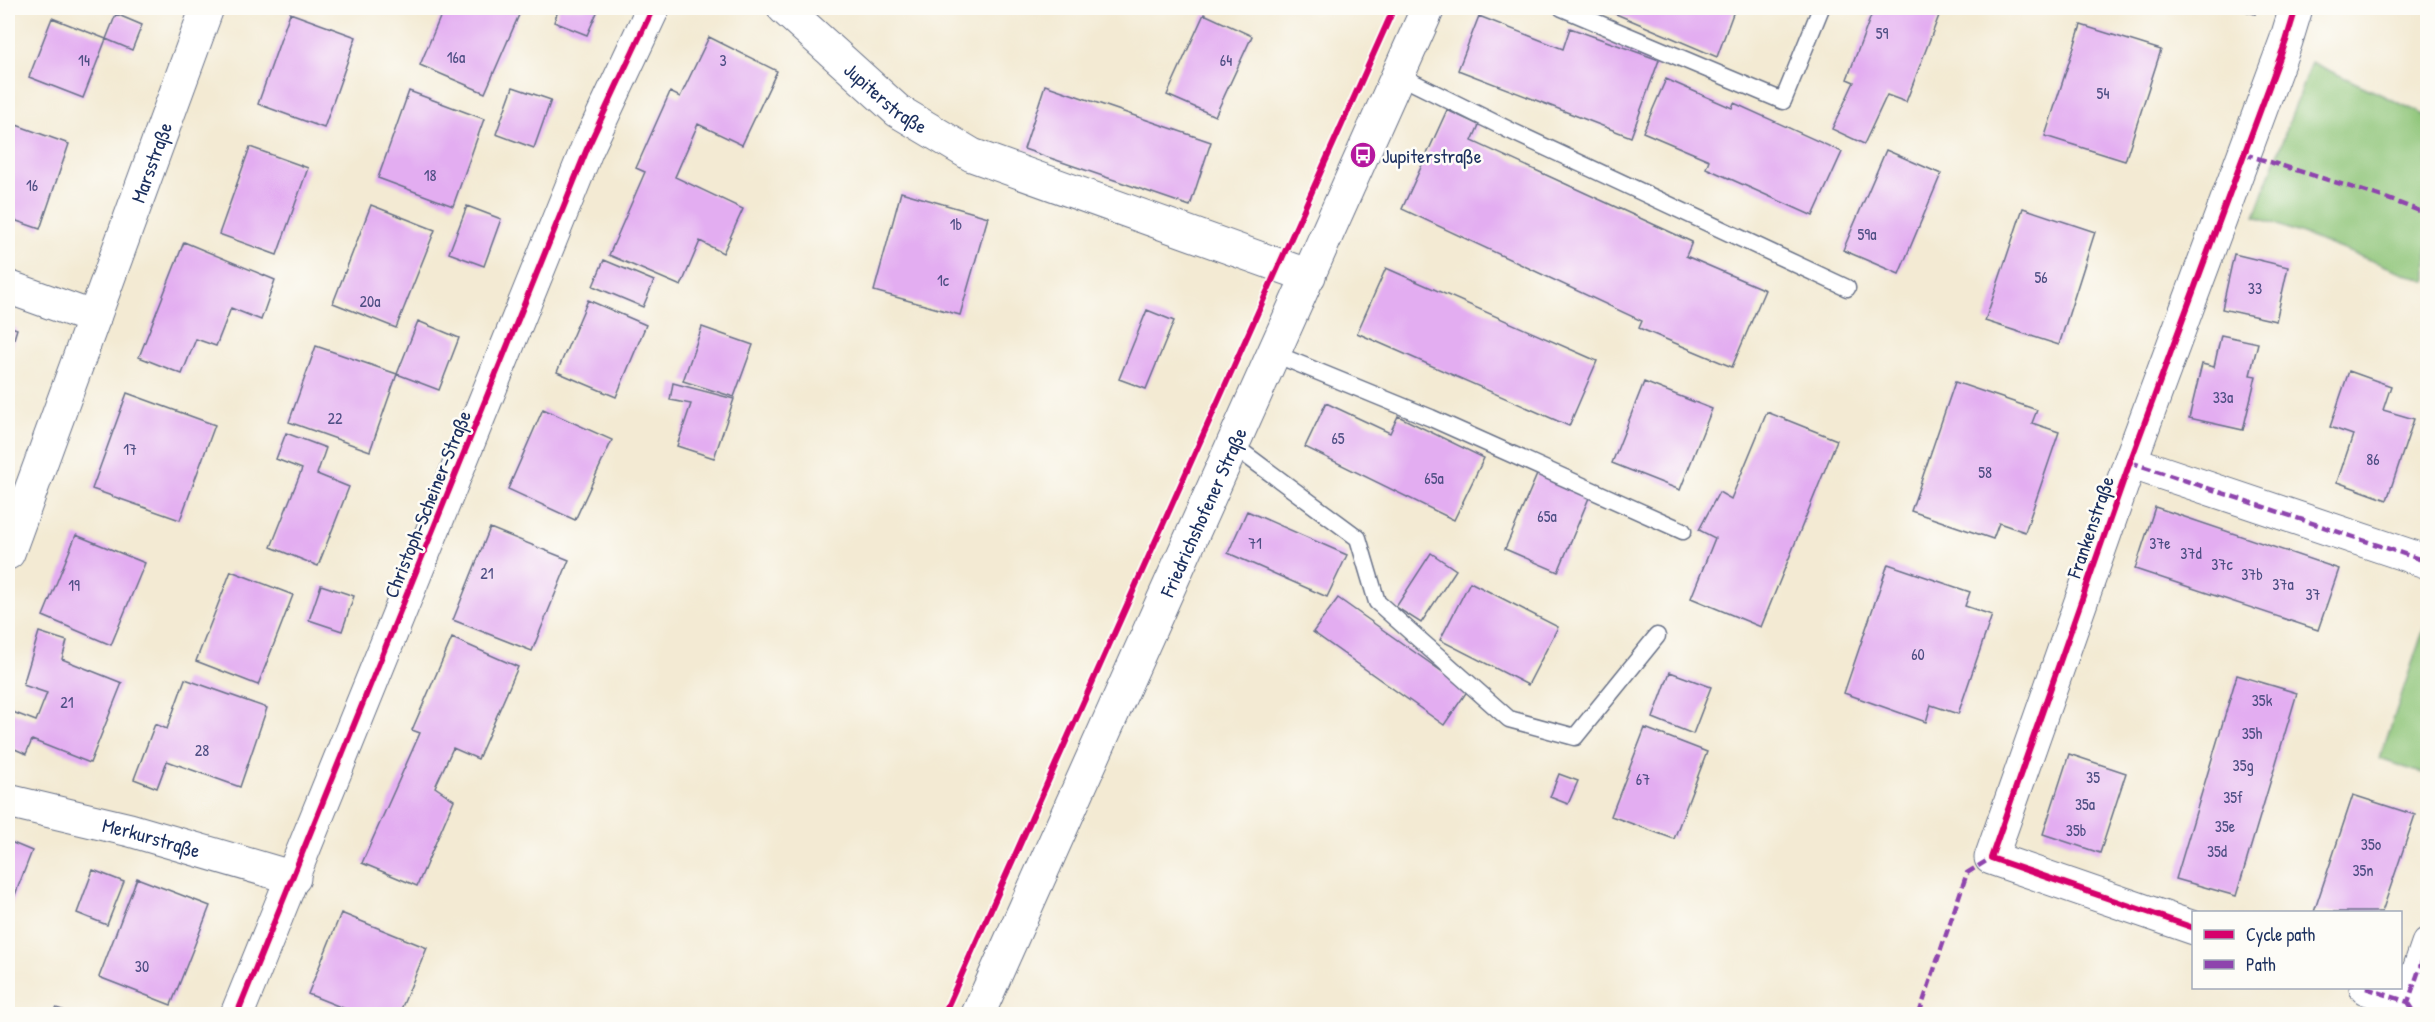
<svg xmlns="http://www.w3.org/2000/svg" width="2435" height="1022" viewBox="0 0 2435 1022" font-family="'Patrick Hand',sans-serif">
<rect width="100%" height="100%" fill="#fdfcf7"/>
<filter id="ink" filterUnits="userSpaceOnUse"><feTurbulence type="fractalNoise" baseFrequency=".0167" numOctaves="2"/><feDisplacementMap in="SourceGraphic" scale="12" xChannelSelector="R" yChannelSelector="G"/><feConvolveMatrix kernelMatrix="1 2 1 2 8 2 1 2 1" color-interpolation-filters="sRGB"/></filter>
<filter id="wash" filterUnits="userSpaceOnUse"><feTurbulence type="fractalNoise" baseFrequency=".008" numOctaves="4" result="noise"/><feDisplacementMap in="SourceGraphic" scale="24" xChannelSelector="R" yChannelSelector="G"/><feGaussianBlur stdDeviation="1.35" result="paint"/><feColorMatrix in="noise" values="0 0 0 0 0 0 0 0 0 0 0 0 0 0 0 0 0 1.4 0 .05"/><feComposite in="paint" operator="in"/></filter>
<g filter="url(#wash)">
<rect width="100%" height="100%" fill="#f3ead3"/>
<path fill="#8dc477" stroke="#547a6a" stroke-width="1.5" d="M 2311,62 L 2427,116 L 2427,282 L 2255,216 Z
M 2427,619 L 2427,775 L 2380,759 Z"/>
<g id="blocks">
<path fill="#e3adf1" d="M 444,8 L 522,8 L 485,93 L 420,65 Z
M 559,8 L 599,8 L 587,35 L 554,22 Z
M 1602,8 L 1735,8 L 1717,57 Z
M 1874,8 L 1925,8 L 1940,13 L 1906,102 L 1887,95 L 1864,144 L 1832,129 L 1854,82 L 1847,79 Z
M 2235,8 L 2257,8 L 2255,14 Z
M 290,13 L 356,37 L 324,128 L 258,104 Z
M 116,14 L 142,25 L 132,50 L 106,39 Z
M 1204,14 L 1252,36 L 1215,116 L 1167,95 Z
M 1479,16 L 1563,49 L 1570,28 L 1659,60 L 1631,137 L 1458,70 Z
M 52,18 L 106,39 L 83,98 L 29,77 Z
M 2081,25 L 2161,50 L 2125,161 L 2045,136 Z
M 709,37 L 777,71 L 742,145 L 698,124 L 675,177 L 743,209 L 723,253 L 700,241 L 681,286 L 609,255 L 645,172 L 636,168 L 670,92 L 680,97 Z
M 1666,79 L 1732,108 L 1734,103 L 1842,152 L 1813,216 L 1706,168 L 1709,160 L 1643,132 Z
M 1045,85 L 1211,142 L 1190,206 L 1024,149 Z
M 513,87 L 551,100 L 534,148 L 496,134 Z
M 409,91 L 484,119 L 453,206 L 378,178 Z
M 1447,110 L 1479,125 L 1472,141 L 1692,242 L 1686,256 L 1765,290 L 1732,367 L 1639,328 L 1642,321 L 1402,209 Z
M 8,122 L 69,144 L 40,229 L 8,218 Z
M 250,147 L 308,168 L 277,255 L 219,234 Z
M 1886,150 L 1941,174 L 1899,274 L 1843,250 Z
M 901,192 L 988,217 L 960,315 L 874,291 Z
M 371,205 L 435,230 L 396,328 L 333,303 Z
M 467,206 L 501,219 L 484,266 L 449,253 Z
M 2023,208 L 2095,232 L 2059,345 L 1985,321 Z
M 184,242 L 275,280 L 261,320 L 231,308 L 216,346 L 196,339 L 182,374 L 139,357 Z
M 2234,254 L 2288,267 L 2276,321 L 2222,309 Z
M 604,260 L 654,281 L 643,307 L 593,286 Z
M 1386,268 L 1597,361 L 1569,426 L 1357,333 Z
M 588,300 L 646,325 L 616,397 L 557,372 Z
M 1147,310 L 1174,321 L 1146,389 L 1119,379 Z
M 418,321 L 459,338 L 439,390 L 397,374 L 370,451 L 289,422 L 316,346 L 397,374 Z
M 8,326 L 17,329 L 8,358 Z
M 702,327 L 753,345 L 734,397 L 683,381 Z
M 2221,335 L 2258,343 L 2250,375 L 2256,376 L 2243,430 L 2189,418 L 2202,364 L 2214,367 Z
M 2349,371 L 2391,386 L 2383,410 L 2414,419 L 2387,500 L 2337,482 L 2353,435 L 2330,427 Z
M 1644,382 L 1712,409 L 1680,490 L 1612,463 Z
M 1955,382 L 2037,410 L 2032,423 L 2059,432 L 2025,532 L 1999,523 L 1993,539 L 1911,511 Z
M 673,383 L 734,399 L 714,458 L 677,446 L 691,404 L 670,400 Z
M 127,393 L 215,425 L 180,520 L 92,489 Z
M 1326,403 L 1390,433 L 1398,416 L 1484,458 L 1454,520 L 1305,447 Z
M 543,409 L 612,440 L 575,520 L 508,489 Z
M 1767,412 L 1837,440 L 1761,627 L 1691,598 L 1715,538 L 1699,530 L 1719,492 L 1731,499 Z
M 286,433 L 326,448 L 317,474 L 349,487 L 318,566 L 271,547 L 302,469 L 276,459 Z
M 1539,470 L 1591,493 L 1558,572 L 1505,549 Z
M 2155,507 L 2339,569 L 2318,630 L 2135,569 Z
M 1247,511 L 1347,555 L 1327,597 L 1228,553 Z
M 490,528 L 569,560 L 532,651 L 453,620 Z
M 76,535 L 145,563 L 111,645 L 43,616 Z
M 1431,553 L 1456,570 L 1421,623 L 1396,607 Z
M 1888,564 L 1970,592 L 1965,606 L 1992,615 L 1958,714 L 1931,705 L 1926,722 L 1844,693 Z
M 231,571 L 293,595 L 258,685 L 196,661 Z
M 1470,582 L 1558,627 L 1528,685 L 1440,640 Z
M 321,585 L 354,596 L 342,631 L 309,620 Z
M 1338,598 L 1468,690 L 1444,725 L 1313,632 Z
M 39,632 L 67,641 L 62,659 L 122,683 L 90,763 L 32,740 L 26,754 L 8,746 L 8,717 L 10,711 L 36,721 L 47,693 L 23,685 Z
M 452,638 L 518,667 L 478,759 L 453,748 L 435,787 L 454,800 L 417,886 L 362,863 L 420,733 L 412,730 Z
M 1670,672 L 1711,687 L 1693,734 L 1653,718 Z
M 2237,675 L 2297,693 L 2236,896 L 2176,879 Z
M 185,679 L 267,708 L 240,787 L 167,761 L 157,788 L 134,779 L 155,724 L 167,729 Z
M 1645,728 L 1707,752 L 1674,839 L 1611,816 Z
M 2069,754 L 2126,773 L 2100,853 L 2043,834 Z
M 1559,774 L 1578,781 L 1568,804 L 1550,797 Z
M 2353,795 L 2415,815 L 2382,912 L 2314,912 Z
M 8,841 L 32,851 L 8,913 Z
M 93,870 L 124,882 L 107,925 L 77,913 Z
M 137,878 L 210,906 L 171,1005 L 99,977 Z
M 341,913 L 427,948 L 399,1014 L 358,1014 L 308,994 Z
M 56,1008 L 75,1014 L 54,1014 Z"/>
</g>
</g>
<g filter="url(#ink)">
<use href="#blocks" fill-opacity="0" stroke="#677087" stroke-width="1.5"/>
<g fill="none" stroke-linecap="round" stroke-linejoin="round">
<defs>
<path id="lane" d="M 1562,8 L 1783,101 L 1821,8
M 1398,75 L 1511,131 L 1847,288
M 1275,354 L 1431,418 L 1683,531
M 1234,446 L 1358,538 L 1377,602 L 1509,719 L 1575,737 L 1657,636"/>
<g id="street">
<path id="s1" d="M 784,8 L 898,111 L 972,155 L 1309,276"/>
<path d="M 8,287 L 94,318"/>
<path d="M 2130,462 L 2428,562"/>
<path id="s2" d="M 8,553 L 207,8"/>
<path id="s3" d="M 8,801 L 130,830 L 294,878"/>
<path d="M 2194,928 L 1991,858 L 2130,462 L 2286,41 L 2296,8"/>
<path d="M 2366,988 L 2408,1002 L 2428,944"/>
<path d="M 237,1014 L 587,149 L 653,8"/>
</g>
<g id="primary">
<path id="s4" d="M 978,1014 L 1428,8"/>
</g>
</defs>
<use href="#lane" stroke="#677087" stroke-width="19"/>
<use href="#street" stroke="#677087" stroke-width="35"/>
<use href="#primary" stroke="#677087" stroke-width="35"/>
<use href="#lane" stroke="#fff" stroke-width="16"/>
<use href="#street" stroke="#fff" stroke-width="33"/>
<use href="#primary" stroke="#fff" stroke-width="33"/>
<path stroke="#8e44ad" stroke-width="4.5" stroke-dasharray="9 4.5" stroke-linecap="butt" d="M 2244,154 L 2383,197 L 2428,214
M 2130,462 L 2428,562
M 2366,988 L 2408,1002 L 2428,944
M 2408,1002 L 2416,1014
M 1919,1014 L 1967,873 L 1991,858"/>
<defs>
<path id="cycleway" d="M 2194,928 L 1991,858 L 2130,462 L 2286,41 L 2296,8
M 237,1014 L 587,149 L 653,8
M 944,1014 L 1394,8"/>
</defs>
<use href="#cycleway" stroke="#fdfcf7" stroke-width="10"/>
<use href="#cycleway" stroke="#d6006c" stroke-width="6"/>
</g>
</g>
<defs>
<symbol id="bus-disc" viewBox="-11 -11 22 22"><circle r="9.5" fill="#b5179e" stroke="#fdfcf7"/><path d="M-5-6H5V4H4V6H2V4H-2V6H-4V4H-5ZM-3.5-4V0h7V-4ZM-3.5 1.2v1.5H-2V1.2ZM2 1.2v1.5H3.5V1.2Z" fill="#fff"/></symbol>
</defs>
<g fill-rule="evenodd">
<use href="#bus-disc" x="1348" y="140" width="30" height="30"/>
</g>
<g text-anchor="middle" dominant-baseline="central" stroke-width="5" stroke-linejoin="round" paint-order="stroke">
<g font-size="16" fill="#4d4e83">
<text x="1882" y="33">59</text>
<text x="456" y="57">16a</text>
<text x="84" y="60">14</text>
<text x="723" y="60">3</text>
<text x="1226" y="60">64</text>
<text x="2103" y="93">54</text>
<text x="430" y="175">18</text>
<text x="32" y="185">16</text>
<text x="956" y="224">1b</text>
<text x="1867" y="234">59a</text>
<text x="2041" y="277">56</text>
<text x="943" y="280">1c</text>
<text x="2255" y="288">33</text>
<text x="370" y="301">20a</text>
<text x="2223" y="397">33a</text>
<text x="335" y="418">22</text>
<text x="1338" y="438">65</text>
<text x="130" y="449">17</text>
<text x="2373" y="459">86</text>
<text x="1985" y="472">58</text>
<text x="1434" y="478">65a</text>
<text x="1547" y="516">65a</text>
<text x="1255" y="543">71</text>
<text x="2160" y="543">37e</text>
<text x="2191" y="553">37d</text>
<text x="2222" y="564">37c</text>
<text x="487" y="573">21</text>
<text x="2252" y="574">37b</text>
<text x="2283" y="584">37a</text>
<text x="74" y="585">19</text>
<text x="2313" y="594">37</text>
<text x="1918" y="654">60</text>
<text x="2262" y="700">35k</text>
<text x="67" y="702">21</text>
<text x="2252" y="733">35h</text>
<text x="202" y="750">28</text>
<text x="2243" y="765">35g</text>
<text x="2093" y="777">35</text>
<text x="1643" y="779">67</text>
<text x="2233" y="797">35f</text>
<text x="2085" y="804">35a</text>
<text x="2225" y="826">35e</text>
<text x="2076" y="830">35b</text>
<text x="2371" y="844">35o</text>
<text x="2217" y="851">35d</text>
<text x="2363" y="870">35n</text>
<text x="142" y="966">30</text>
</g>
<g font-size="20" fill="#1b2f5e" stroke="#fdfcf7">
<text stroke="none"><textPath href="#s1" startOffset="136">Jupiterstraße</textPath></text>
<text stroke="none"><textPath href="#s2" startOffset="416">Marsstraße</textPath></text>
<text transform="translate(427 504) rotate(-68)">Christoph-Scheiner-Straße</text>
<text stroke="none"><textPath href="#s4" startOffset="550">Friedrichshofener Straße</textPath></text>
<text transform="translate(2090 527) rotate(-71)">Frankenstraße</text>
<text stroke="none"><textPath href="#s3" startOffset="148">Merkurstraße</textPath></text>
</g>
<g font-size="20" fill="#1b2f5e" stroke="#fdfcf7" text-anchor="start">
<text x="1382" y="155">Jupiterstraße</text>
</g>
</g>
<rect width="2435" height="1022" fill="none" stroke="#fdfcf7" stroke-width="30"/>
<rect x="2192" y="911" width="210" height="78" fill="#fdfcf7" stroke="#a3aaba" stroke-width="1.5"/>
<rect x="2204" y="930" width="30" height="9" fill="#d6006c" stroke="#a3aaba" stroke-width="1.5"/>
<text x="2246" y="941" font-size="18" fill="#1b2f5e">Cycle path</text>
<rect x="2204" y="960" width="30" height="9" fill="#8e44ad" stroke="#a3aaba" stroke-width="1.5"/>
<text x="2246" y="971" font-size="18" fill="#1b2f5e">Path</text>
</svg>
